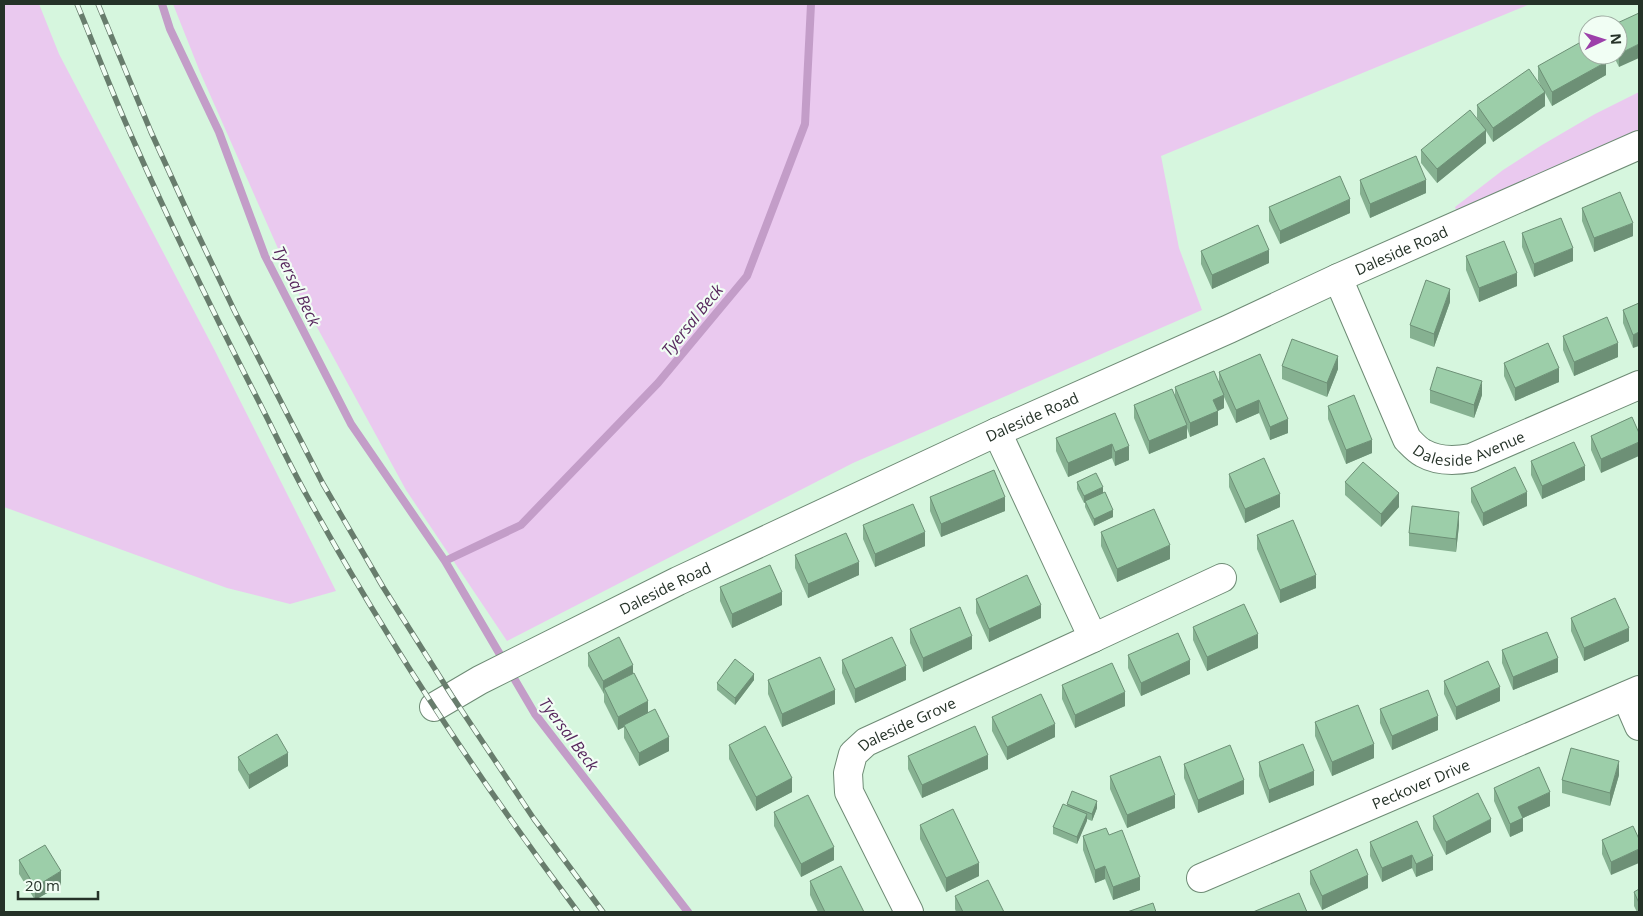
<svg xmlns="http://www.w3.org/2000/svg" width="1643" height="916" viewBox="0 0 1643 916" font-family="'Open Sans',sans-serif">
<rect width="100%" height="100%" fill="#d6f6de"/>
<path fill="#eac9ef" d="M 4,4 L 39,4 L 59,54 L 214,349 L 336,591 L 290,604 L 227,588 L 4,507 Z
M 173,4 L 1530,4 L 1161,156 L 1179,248 L 1202,310 L 853,463 L 507,641 L 406,490 L 295,287 L 200,72 Z
M 1639,92 L 1639,131 L 1457,212 L 1455,207 L 1503,170 L 1542,145 L 1595,114 Z"/>
<g fill="none" stroke-linecap="round" stroke-linejoin="round">
<path stroke="#c39dc8" stroke-width="8" d="M 162,4 L 170,29 L 219,132 L 265,256 L 351,424 L 445,561 L 535,714 L 688,912
M 445,561 L 521,525 L 658,383 L 747,276 L 805,124 L 811,4"/>
<defs>
<g id="minor">
<path id="s1" d="M 1338,278 L 1407,439 C 1412,444 1417,450 1423,453 C 1437,461 1455,461 1471,458 L 1639,385"/>
<path d="M 1093,638 L 1222,578"/>
<path d="M 1626,696 L 1639,726"/>
<path id="s2" d="M 434,707 L 480,680 L 678,581 L 997,432 L 1229,329 L 1338,278 L 1639,145"/>
<path id="s3" d="M 1201,878 L 1639,690"/>
<path id="s4" d="M 909,912 L 849,792 L 848,773 L 853,754 L 866,742 L 1093,638 L 997,432"/>
</g>
</defs>
<use href="#minor" stroke="#6e8b75" stroke-width="30"/>
<use href="#minor" stroke="#fff" stroke-width="28"/>
<defs>
<path id="rail" d="M 77,4 C 96,50 114,98 135,144 C 173,230 214,314 257,398 C 274,431 289,464 307,496 C 387,641 479,780 578,912
M 98,4 L 151,132 L 192,222 L 235,312 L 323,484 L 383,587 L 452,696 L 534,819 L 603,912"/>
</defs>
<use href="#rail" stroke="#687d6d" stroke-width="5.5"/>
<use href="#rail" stroke="#f1fef4" stroke-width="4" stroke-dasharray="11" stroke-linecap="butt"/>
</g>
<path fill="#86b191" d="M 1639,13 L 1619,67 L 1613,55 L 1618,55 L 1618,25 Z
M 1538,66 L 1606,75 L 1552,106 L 1545,93 L 1545,106 L 1493,142 L 1486,131 L 1486,143 L 1437,183 L 1421,163 L 1421,150 L 1482,125 L 1477,118 L 1477,105 L 1543,90 L 1538,80 Z
M 1360,180 L 1426,193 L 1370,218 L 1360,194 Z
M 1639,182 L 1639,198 L 1638,196 L 1638,183 Z
M 1269,207 L 1350,213 L 1280,244 L 1269,221 Z
M 1582,208 L 1633,236 L 1594,252 L 1582,221 Z
M 1522,233 L 1573,261 L 1534,277 L 1522,247 Z
M 1201,251 L 1269,263 L 1212,289 L 1201,264 Z
M 1466,256 L 1517,286 L 1479,302 L 1466,270 Z
M 1450,302 L 1434,347 L 1410,338 L 1410,325 Z
M 1639,303 L 1633,348 L 1623,323 L 1623,310 Z
M 1563,336 L 1618,357 L 1574,376 L 1563,350 Z
M 1260,354 L 1288,433 L 1270,440 L 1259,413 L 1236,423 L 1224,397 L 1224,408 L 1218,411 L 1218,425 L 1190,437 L 1187,428 L 1187,438 L 1149,454 L 1134,418 L 1134,405 L 1175,397 L 1175,387 L 1219,383 L 1219,372 Z
M 1504,363 L 1559,382 L 1515,401 L 1504,376 Z
M 1282,366 L 1338,369 L 1327,397 L 1282,379 Z
M 1430,390 L 1482,395 L 1474,418 L 1430,403 Z
M 1328,406 L 1372,453 L 1346,464 L 1328,419 Z
M 1115,413 L 1129,460 L 1115,466 L 1112,458 L 1068,477 L 1056,451 L 1056,438 Z
M 1632,417 L 1601,473 L 1591,450 L 1591,436 Z
M 1531,461 L 1585,480 L 1542,499 L 1531,475 Z
M 1229,474 L 1280,507 L 1245,523 L 1229,487 Z
M 1077,482 L 1103,493 L 1113,517 L 1094,526 L 1085,507 L 1085,502 L 1084,503 L 1077,489 Z
M 1345,482 L 1399,507 L 1381,527 L 1345,495 Z
M 1471,488 L 1527,506 L 1483,526 L 1471,502 Z
M 930,497 L 1005,511 L 941,537 L 930,511 Z
M 863,525 L 925,546 L 875,567 L 863,539 Z
M 1459,525 L 1456,552 L 1409,546 L 1409,533 Z
M 1101,532 L 1170,559 L 1117,582 L 1101,546 Z
M 1257,535 L 1316,588 L 1280,603 L 1257,549 Z
M 795,555 L 859,575 L 808,598 L 795,568 Z
M 720,587 L 782,605 L 732,628 L 720,601 Z
M 976,599 L 1041,618 L 989,642 L 976,613 Z
M 1571,618 L 1629,641 L 1584,661 L 1571,631 Z
M 1193,627 L 1258,648 L 1207,671 L 1193,640 Z
M 910,629 L 972,649 L 923,672 L 910,643 Z
M 1502,650 L 1558,672 L 1513,690 L 1502,663 Z
M 588,653 L 633,673 L 648,712 L 669,751 L 639,766 L 624,738 L 624,727 L 618,730 L 604,702 L 604,694 L 588,666 Z
M 1128,655 L 1190,674 L 1141,696 L 1128,668 Z
M 842,660 L 906,680 L 855,703 L 842,673 Z
M 754,680 L 735,705 L 717,690 L 717,683 Z
M 768,680 L 835,704 L 782,727 L 768,694 Z
M 1444,681 L 1500,701 L 1456,720 L 1444,694 Z
M 1062,685 L 1125,706 L 1075,728 L 1062,699 Z
M 1380,709 L 1438,730 L 1392,750 L 1380,723 Z
M 992,717 L 1055,737 L 1007,760 L 992,731 Z
M 1315,722 L 1374,758 L 1332,776 L 1315,736 Z
M 729,745 L 792,792 L 756,811 L 729,759 Z
M 908,756 L 988,769 L 922,798 L 908,769 Z
M 238,757 L 288,766 L 249,789 L 238,770 Z
M 1259,762 L 1314,785 L 1269,803 L 1259,776 Z
M 1184,764 L 1244,794 L 1198,813 L 1184,778 Z
M 1619,775 L 1610,806 L 1562,793 L 1562,780 Z
M 1110,776 L 1175,808 L 1127,828 L 1110,789 Z
M 1494,788 L 1550,806 L 1523,818 L 1523,831 L 1510,837 L 1494,801 Z
M 1067,804 L 1097,808 L 1092,821 L 1087,819 L 1077,844 L 1053,834 L 1053,827 L 1067,806 Z
M 774,812 L 834,860 L 801,877 L 774,826 Z
M 1433,816 L 1491,832 L 1446,855 L 1433,829 Z
M 1417,821 L 1433,870 L 1416,877 L 1412,868 L 1382,882 L 1370,856 L 1370,842 Z
M 920,825 L 979,876 L 946,892 L 920,839 Z
M 1633,826 L 1611,875 L 1602,854 L 1602,840 Z
M 1109,835 L 1140,890 L 1113,900 L 1105,879 L 1095,883 L 1083,850 L 1083,836 Z
M 19,860 L 61,885 L 35,900 L 19,874 Z
M 1310,871 L 1368,888 L 1322,910 L 1310,884 Z
M 810,881 L 864,912 L 818,912 L 810,895 Z
M 1639,889 L 1639,912 L 1637,912 L 1634,906 L 1634,892 Z
M 955,896 L 1004,912 L 956,912 L 955,909 Z"/>
<path fill="#6d9076" d="M 1639,44 L 1639,58 L 1619,67 L 1619,54 Z
M 1606,62 L 1606,75 L 1552,106 L 1552,92 Z
M 1545,92 L 1545,106 L 1493,142 L 1493,128 Z
M 1486,130 L 1486,143 L 1437,183 L 1437,169 Z
M 1426,180 L 1426,193 L 1370,218 L 1370,204 Z
M 1350,199 L 1350,213 L 1280,244 L 1280,231 Z
M 1633,223 L 1633,236 L 1594,252 L 1594,238 Z
M 1573,248 L 1573,261 L 1534,277 L 1534,264 Z
M 1269,250 L 1269,263 L 1212,289 L 1212,275 Z
M 1517,273 L 1517,286 L 1479,302 L 1479,288 Z
M 1450,289 L 1450,302 L 1434,347 L 1434,334 Z
M 1639,332 L 1639,346 L 1633,348 L 1633,335 Z
M 1618,343 L 1618,357 L 1574,376 L 1574,362 Z
M 1338,356 L 1338,369 L 1327,397 L 1327,383 Z
M 1559,368 L 1559,382 L 1515,401 L 1515,388 Z
M 1482,381 L 1482,395 L 1474,418 L 1474,405 Z
M 1224,395 L 1224,408 L 1213,413 L 1213,400 Z
M 1259,400 L 1259,413 L 1236,423 L 1236,410 Z
M 1218,411 L 1218,425 L 1190,437 L 1190,423 Z
M 1288,419 L 1288,433 L 1270,440 L 1270,427 Z
M 1187,425 L 1187,438 L 1149,454 L 1149,441 Z
M 1372,440 L 1372,453 L 1346,464 L 1346,450 Z
M 1639,442 L 1639,456 L 1601,473 L 1601,459 Z
M 1112,444 L 1112,458 L 1068,477 L 1068,463 Z
M 1129,446 L 1129,460 L 1115,466 L 1115,452 Z
M 1585,466 L 1585,480 L 1542,499 L 1542,486 Z
M 1103,487 L 1103,494 L 1084,503 L 1084,496 Z
M 1527,492 L 1527,506 L 1483,526 L 1483,513 Z
M 1399,493 L 1399,507 L 1381,527 L 1381,514 Z
M 1280,494 L 1280,507 L 1245,523 L 1245,509 Z
M 1005,497 L 1005,511 L 941,537 L 941,524 Z
M 1113,510 L 1113,517 L 1094,526 L 1094,519 Z
M 1459,512 L 1459,525 L 1456,552 L 1456,539 Z
M 925,532 L 925,546 L 875,567 L 875,554 Z
M 1170,545 L 1170,559 L 1117,582 L 1117,569 Z
M 859,562 L 859,575 L 808,598 L 808,584 Z
M 1316,575 L 1316,588 L 1280,603 L 1280,590 Z
M 782,592 L 782,605 L 732,628 L 732,614 Z
M 1041,605 L 1041,618 L 989,642 L 989,629 Z
M 1629,628 L 1629,641 L 1584,661 L 1584,648 Z
M 1258,634 L 1258,648 L 1207,671 L 1207,657 Z
M 972,636 L 972,649 L 923,672 L 923,658 Z
M 1558,658 L 1558,672 L 1513,690 L 1513,677 Z
M 1190,660 L 1190,674 L 1141,696 L 1141,683 Z
M 633,665 L 633,679 L 604,688 L 603,694 L 603,681 Z
M 906,666 L 906,680 L 855,703 L 855,689 Z
M 754,674 L 754,680 L 735,705 L 735,698 Z
M 1500,687 L 1500,701 L 1456,720 L 1456,707 Z
M 835,690 L 835,704 L 782,727 L 782,714 Z
M 1125,692 L 1125,706 L 1075,728 L 1075,715 Z
M 648,701 L 648,714 L 624,725 L 624,727 L 618,730 L 618,717 Z
M 1438,716 L 1438,730 L 1392,750 L 1392,736 Z
M 1055,724 L 1055,737 L 1007,760 L 1007,747 Z
M 669,737 L 669,751 L 639,766 L 639,753 Z
M 1374,744 L 1374,758 L 1332,776 L 1332,762 Z
M 288,753 L 288,766 L 249,789 L 249,775 Z
M 988,755 L 988,769 L 922,798 L 922,785 Z
M 1619,761 L 1619,775 L 1610,806 L 1610,793 Z
M 1314,771 L 1314,785 L 1269,803 L 1269,790 Z
M 792,778 L 792,792 L 756,811 L 756,797 Z
M 1244,780 L 1244,794 L 1198,813 L 1198,800 Z
M 1550,792 L 1550,806 L 1523,818 L 1523,831 L 1510,837 L 1510,824 L 1518,807 Z
M 1175,795 L 1175,808 L 1127,828 L 1127,815 Z
M 1097,801 L 1097,808 L 1092,821 L 1092,814 Z
M 1087,814 L 1087,821 L 1077,844 L 1077,837 Z
M 1491,819 L 1491,832 L 1446,855 L 1446,842 Z
M 834,847 L 834,860 L 801,877 L 801,864 Z
M 1639,849 L 1639,863 L 1611,875 L 1611,862 Z
M 1412,855 L 1412,868 L 1382,882 L 1382,868 Z
M 1433,856 L 1433,870 L 1416,877 L 1416,864 Z
M 979,863 L 979,876 L 946,892 L 946,878 Z
M 1105,866 L 1105,879 L 1095,883 L 1095,870 Z
M 61,871 L 61,885 L 35,900 L 35,887 Z
M 1368,875 L 1368,888 L 1322,910 L 1322,896 Z
M 1140,877 L 1140,890 L 1113,900 L 1113,887 Z"/>
<path fill="#9ccea9" stroke="#6d9076" d="M 1639,13 L 1639,44 L 1619,54 L 1618,25 L 1613,25 Z
M 1588,38 L 1588,55 L 1602,55 L 1606,62 L 1552,92 L 1538,66 Z
M 1529,69 L 1545,92 L 1493,128 L 1477,105 Z
M 1470,110 L 1486,130 L 1437,169 L 1421,150 Z
M 1416,156 L 1426,180 L 1370,204 L 1360,180 Z
M 1340,176 L 1350,199 L 1280,231 L 1269,207 Z
M 1620,192 L 1633,223 L 1594,238 L 1582,208 Z
M 1561,218 L 1573,248 L 1534,264 L 1522,233 Z
M 1258,225 L 1269,250 L 1212,275 L 1201,251 Z
M 1504,241 L 1517,273 L 1479,288 L 1466,256 Z
M 1426,280 L 1450,289 L 1434,334 L 1410,325 Z
M 1639,303 L 1639,332 L 1633,335 L 1623,310 Z
M 1607,317 L 1618,343 L 1574,362 L 1563,336 Z
M 1292,339 L 1338,356 L 1327,383 L 1282,366 Z
M 1548,343 L 1559,368 L 1515,388 L 1504,363 Z
M 1260,354 L 1288,419 L 1270,427 L 1259,400 L 1236,410 L 1219,372 Z
M 1437,367 L 1482,381 L 1474,405 L 1430,390 Z
M 1214,371 L 1224,395 L 1213,400 L 1218,411 L 1190,423 L 1175,387 Z
M 1172,389 L 1187,425 L 1149,441 L 1134,405 Z
M 1354,395 L 1372,440 L 1346,450 L 1328,406 Z
M 1115,413 L 1129,446 L 1115,452 L 1112,444 L 1068,463 L 1056,438 Z
M 1632,417 L 1639,433 L 1639,442 L 1601,459 L 1591,436 Z
M 1574,442 L 1585,466 L 1542,486 L 1531,461 Z
M 1264,458 L 1280,494 L 1245,509 L 1229,474 Z
M 1363,462 L 1399,493 L 1381,514 L 1345,482 Z
M 1515,467 L 1527,492 L 1483,513 L 1471,488 Z
M 994,470 L 1005,497 L 941,524 L 930,497 Z
M 1096,473 L 1103,487 L 1084,496 L 1077,482 Z
M 1105,492 L 1113,510 L 1094,519 L 1085,501 Z
M 913,504 L 925,532 L 875,554 L 863,525 Z
M 1412,506 L 1459,512 L 1456,539 L 1409,533 Z
M 1154,509 L 1170,545 L 1117,569 L 1101,532 Z
M 1293,520 L 1316,575 L 1280,590 L 1257,535 Z
M 846,533 L 859,562 L 808,584 L 795,555 Z
M 770,565 L 782,592 L 732,614 L 720,587 Z
M 1027,575 L 1041,605 L 989,629 L 976,599 Z
M 1615,598 L 1629,628 L 1584,648 L 1571,618 Z
M 1244,604 L 1258,634 L 1207,657 L 1193,627 Z
M 960,607 L 972,636 L 923,658 L 910,629 Z
M 1547,632 L 1558,658 L 1513,677 L 1502,650 Z
M 1178,633 L 1190,660 L 1141,683 L 1128,655 Z
M 619,637 L 633,665 L 603,681 L 588,653 Z
M 892,637 L 906,666 L 855,689 L 842,660 Z
M 820,657 L 835,690 L 782,714 L 768,680 Z
M 735,659 L 754,674 L 735,698 L 717,683 Z
M 1488,661 L 1500,687 L 1456,707 L 1444,681 Z
M 1112,663 L 1125,692 L 1075,715 L 1062,685 Z
M 634,673 L 648,701 L 618,717 L 604,688 Z
M 1428,690 L 1438,716 L 1392,736 L 1380,709 Z
M 1041,694 L 1055,724 L 1007,747 L 992,717 Z
M 1358,705 L 1374,744 L 1332,762 L 1315,722 Z
M 655,709 L 669,737 L 639,753 L 624,725 Z
M 765,726 L 792,778 L 756,797 L 729,745 Z
M 975,726 L 988,755 L 922,785 L 908,756 Z
M 277,734 L 288,753 L 249,775 L 238,757 Z
M 1303,744 L 1314,771 L 1269,790 L 1259,762 Z
M 1230,745 L 1244,780 L 1198,800 L 1184,764 Z
M 1571,748 L 1619,761 L 1610,793 L 1562,780 Z
M 1160,756 L 1175,795 L 1127,815 L 1110,776 Z
M 1539,767 L 1550,792 L 1518,807 L 1523,818 L 1510,824 L 1494,788 Z
M 1072,791 L 1097,801 L 1092,814 L 1067,804 Z
M 1478,793 L 1491,819 L 1446,842 L 1433,816 Z
M 808,795 L 834,847 L 801,864 L 774,812 Z
M 1063,804 L 1087,814 L 1077,837 L 1053,827 Z
M 953,809 L 979,863 L 946,878 L 920,825 Z
M 1417,821 L 1433,856 L 1416,864 L 1412,855 L 1382,868 L 1370,842 Z
M 1633,826 L 1639,839 L 1639,849 L 1611,862 L 1602,840 Z
M 1106,828 L 1109,835 L 1122,830 L 1140,877 L 1113,887 L 1105,866 L 1095,870 L 1083,836 Z
M 45,845 L 61,871 L 35,887 L 19,860 Z
M 1357,849 L 1368,875 L 1322,896 L 1310,871 Z
M 841,866 L 864,912 L 825,912 L 810,881 Z
M 988,880 L 1004,912 L 963,912 L 955,896 Z
M 1639,889 L 1639,903 L 1634,892 Z
M 1299,893 L 1307,912 L 1253,912 Z
M 1153,903 L 1156,912 L 1127,912 Z"/>
<g text-anchor="middle" dominant-baseline="central" stroke-width="4.5" stroke-linejoin="round" paint-order="stroke">
<g font-size="15" fill="#253228" stroke="#f1fef4">
<text stroke="none"><textPath href="#s2" startOffset="1070">Daleside Road</textPath></text>
<text stroke="none"><textPath href="#s2" startOffset="665">Daleside Road</textPath></text>
<text stroke="none"><textPath href="#s1" startOffset="245">Daleside Avenue</textPath></text>
<text stroke="none"><textPath href="#s2" startOffset="260">Daleside Road</textPath></text>
<text stroke="none"><textPath href="#s4" startOffset="235">Daleside Grove</textPath></text>
<text stroke="none"><textPath href="#s3" startOffset="239">Peckover Drive</textPath></text>
</g>
<g font-size="16" font-style="italic" fill="#57275d" stroke="#f1fef4">
<text transform="translate(297 286) rotate(64)">Tyersal Beck</text>
<text transform="translate(692 320) rotate(-51)">Tyersal Beck</text>
<text transform="translate(569 734) rotate(53)">Tyersal Beck</text>
</g>
</g>
<rect width="1643" height="916" fill="none" stroke="#253228" stroke-width="10"/>
<g transform="translate(1603 40) rotate(86)"><circle r="24" fill="#f1fef4" stroke="#9faca2"/>
<path d="M0-4L9 19L0 12L-9 19Z" fill="#9c40aa"/>
<text y="-8" font-size="14" font-weight="bold" text-anchor="middle" fill="#253228">N</text>
</g>
<path d="M18 891v8h80v-8" fill="none" stroke="#253228" stroke-width="2.5"/>
<text x="25" y="891" font-size="15" fill="#253228" stroke="#f1fef4" stroke-width="4" paint-order="stroke">20 m</text>
</svg>
